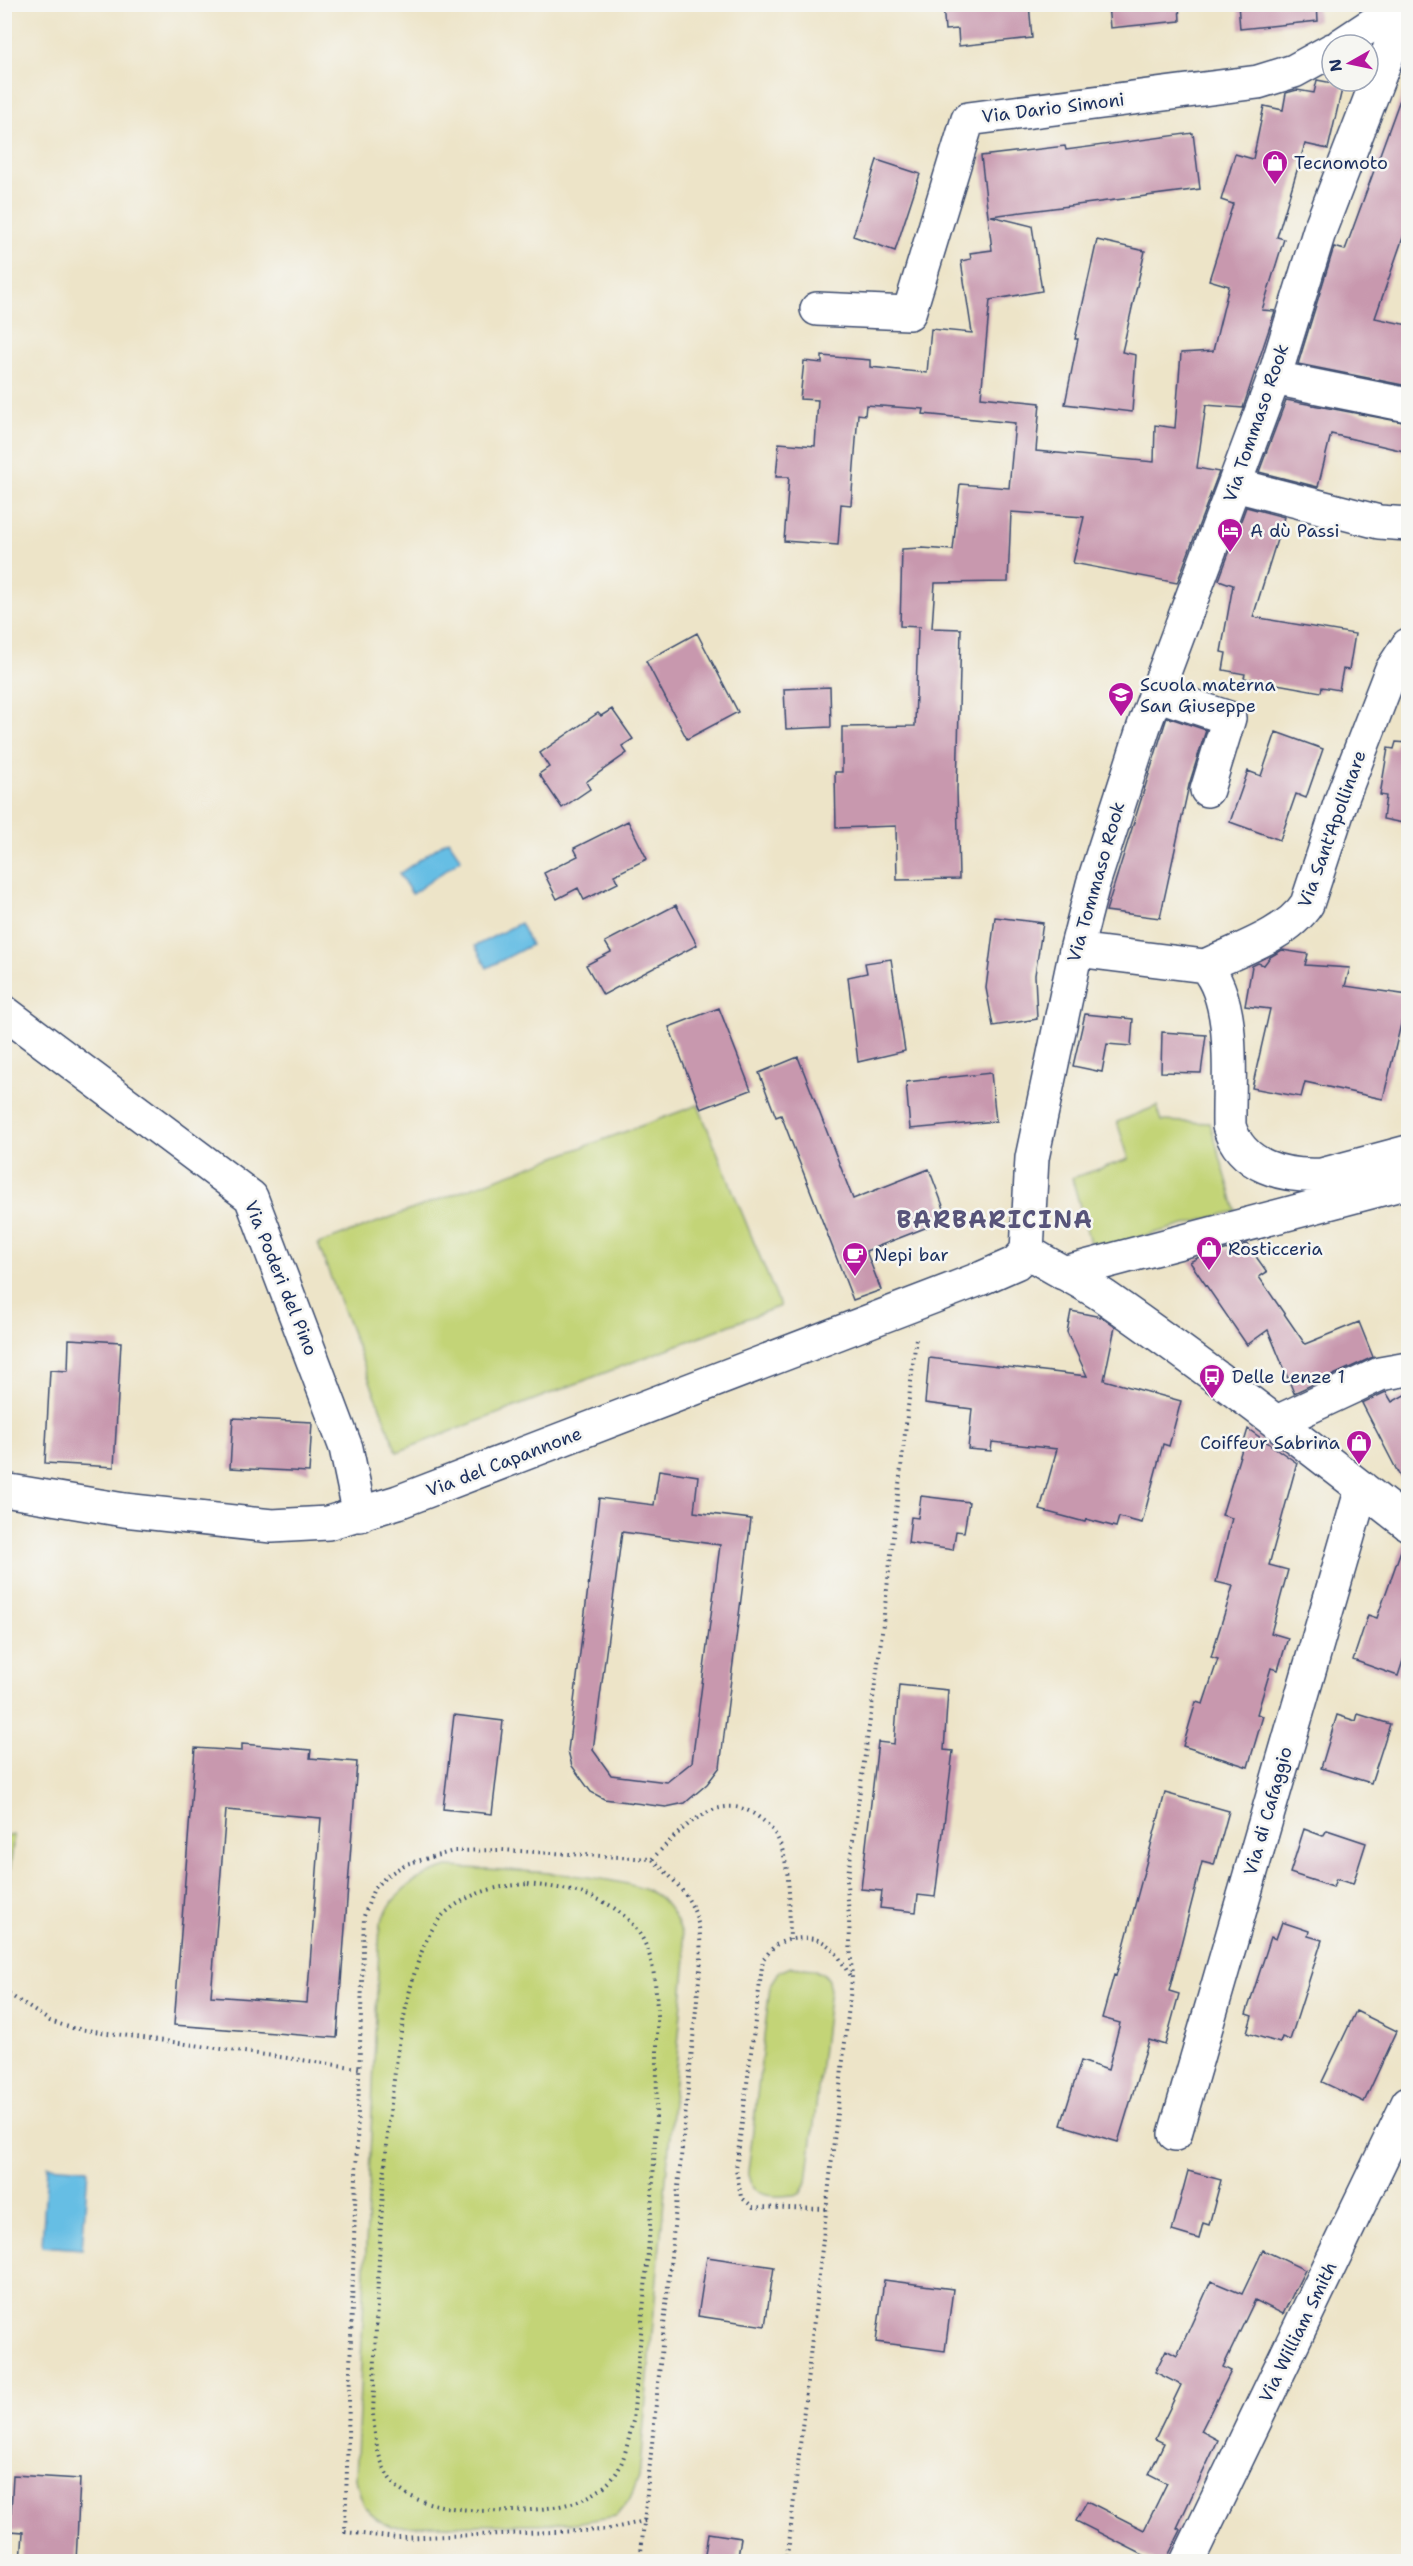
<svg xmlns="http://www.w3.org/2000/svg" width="1413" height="2566" viewBox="0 0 1413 2566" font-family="'Shantell Sans',sans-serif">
<rect width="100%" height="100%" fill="#f6f6f2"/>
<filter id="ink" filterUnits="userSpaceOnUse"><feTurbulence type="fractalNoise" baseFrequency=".0167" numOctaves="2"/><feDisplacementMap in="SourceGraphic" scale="12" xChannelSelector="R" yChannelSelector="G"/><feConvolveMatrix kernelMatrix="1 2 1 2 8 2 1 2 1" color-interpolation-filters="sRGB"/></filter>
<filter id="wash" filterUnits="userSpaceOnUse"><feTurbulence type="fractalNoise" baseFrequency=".008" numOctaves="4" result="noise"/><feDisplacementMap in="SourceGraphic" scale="24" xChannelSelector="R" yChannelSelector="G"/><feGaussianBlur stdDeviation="1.35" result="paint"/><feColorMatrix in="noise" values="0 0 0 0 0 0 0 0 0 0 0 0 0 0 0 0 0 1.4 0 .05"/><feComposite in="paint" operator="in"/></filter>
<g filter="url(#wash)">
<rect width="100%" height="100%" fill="#ede4c8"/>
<path fill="#c3d477" stroke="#6f826a" stroke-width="1.5" d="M 698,1105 L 780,1306 L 397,1452 L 318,1244 Z
M 1157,1106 L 1162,1121 L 1210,1123 L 1236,1211 L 1092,1250 L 1072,1178 L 1129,1159 L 1117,1122 Z
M 14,1835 L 5,1915 L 5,1837 Z
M 448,1867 C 490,1870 634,1872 661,1899 C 678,1916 683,1934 686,1957 L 639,2478 L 629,2500 L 616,2516 L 575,2523 L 392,2527 C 365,2515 363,2507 356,2479 L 380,1923 C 396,1890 412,1878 448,1867 Z
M 791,1967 L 813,1969 L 827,1977 L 830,1989 L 807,2182 L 800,2194 C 787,2196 762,2200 753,2187 C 751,2183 750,2177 748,2172 L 770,1986 L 779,1972 Z"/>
<path fill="#66bee4" stroke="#4076a1" stroke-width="1.5" d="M 448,840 L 461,859 L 412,894 L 399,874 Z
M 520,923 L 531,945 L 487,968 L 475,946 Z
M 47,2166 L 88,2169 L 82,2249 L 42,2246 Z"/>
<g id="blocks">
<path fill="#c898ae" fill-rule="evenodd" d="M 943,4 L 1029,4 L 1032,38 L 959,46 L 958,29 L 945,30 Z
M 1108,4 L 1179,4 L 1180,21 L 1110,28 Z
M 1238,4 L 1317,4 L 1318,21 L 1240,29 Z
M 1317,80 L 1343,85 L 1328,149 L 1305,144 L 1277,237 L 1284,239 L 1262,310 L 1275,311 L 1243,408 L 1206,405 L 1197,468 L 1219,472 L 1177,583 L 1073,563 L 1084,517 L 1011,512 L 1008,582 L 935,583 L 932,628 L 961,629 L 957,789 L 959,879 L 897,880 L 896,826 L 836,828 L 835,772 L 842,772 L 842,727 L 915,726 L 918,627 L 921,627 L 900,626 L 902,549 L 922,548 L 953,550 L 960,484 L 1009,488 L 1015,423 L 923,414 L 924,409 L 866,405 L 865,415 L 858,414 L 851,505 L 841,504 L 838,545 L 784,541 L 789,477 L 776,477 L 779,443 L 815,446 L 818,400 L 800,399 L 804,361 L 822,363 L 822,356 L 870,360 L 870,367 L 927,373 L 931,329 L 972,333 L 961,261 L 971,259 L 970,253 L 992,250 L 981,156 L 1065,146 L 1066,150 L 1193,133 L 1200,189 L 991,216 L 1032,226 L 1042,291 L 990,300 L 981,397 L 1040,403 L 1036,451 L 1154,462 L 1155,425 L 1175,428 L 1181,353 L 1213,351 L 1229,286 L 1209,280 L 1233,204 L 1221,200 L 1235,154 L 1253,159 L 1264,106 L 1283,110 L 1286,93 L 1297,90 L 1314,93 Z
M 1406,83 L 1408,84 L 1408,223 L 1375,318 L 1408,325 L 1408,386 L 1298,364 L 1334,247 L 1345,250 Z
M 877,160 L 920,174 L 895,251 L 853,236 Z
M 1097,240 L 1145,251 L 1122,352 L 1136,355 L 1132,412 L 1065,404 L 1078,339 L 1075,339 Z
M 1286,400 L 1408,423 L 1408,452 L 1331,434 L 1318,487 L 1259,472 Z
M 1246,507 L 1284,517 L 1253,617 L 1355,634 L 1349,670 L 1343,669 L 1339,690 L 1322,687 L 1321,692 L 1244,678 L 1245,674 L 1223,670 L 1226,653 L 1221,652 L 1233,585 L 1219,580 Z
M 697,633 L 738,712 L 687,739 L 646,661 Z
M 830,687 L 831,727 L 786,729 L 784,689 Z
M 612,709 L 633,739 L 622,746 L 627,753 L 586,782 L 590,789 L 562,808 L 539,774 L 549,767 L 540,753 L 598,713 L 601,716 Z
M 1167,717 L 1206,730 L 1189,785 L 1160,918 L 1106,911 Z
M 1276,732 L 1323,749 L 1306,798 L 1296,794 L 1280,840 L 1230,822 L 1248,771 L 1261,776 Z
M 1396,742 L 1408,743 L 1408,824 L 1383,819 L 1386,796 L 1380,795 L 1388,748 L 1394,749 Z
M 628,821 L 647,859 L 614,875 L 618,883 L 584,900 L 578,888 L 557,899 L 544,873 L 578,856 L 574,848 Z
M 676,905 L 697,945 L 603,995 L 586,965 L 611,952 L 605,942 Z
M 995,917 L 1043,923 L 1035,975 L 1037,1019 L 993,1026 L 986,988 Z
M 1282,950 L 1308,954 L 1305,965 L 1350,968 L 1345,986 L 1408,995 L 1383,1099 L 1305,1082 L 1301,1097 L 1252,1088 L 1270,1009 L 1245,1006 L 1252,966 L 1258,963 L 1264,965 L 1270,957 Z
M 891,959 L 905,1051 L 858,1062 L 848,977 L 867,973 L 865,963 Z
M 719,1008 L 751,1090 L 701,1109 L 669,1027 Z
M 1085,1014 L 1133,1019 L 1131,1046 L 1107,1044 L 1102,1072 L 1073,1066 Z
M 1162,1032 L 1206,1035 L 1201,1073 L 1161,1072 Z
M 798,1057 L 853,1199 L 929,1169 L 948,1219 L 866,1251 L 881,1290 L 853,1300 L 781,1115 L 776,1117 L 759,1073 Z
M 991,1073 L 996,1121 L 910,1129 L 906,1082 Z
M 1247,1244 L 1267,1272 L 1259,1277 L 1305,1344 L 1359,1322 L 1373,1357 L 1294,1393 L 1268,1330 L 1247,1345 L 1190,1262 L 1199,1257 Z
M 1071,1311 L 1101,1317 L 1115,1327 L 1104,1380 L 1181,1401 L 1169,1446 L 1163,1444 L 1142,1523 L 1119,1517 L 1116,1527 L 1086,1519 L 1085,1522 L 1040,1510 L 1057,1449 L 992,1442 L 991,1451 L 968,1449 L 972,1409 L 925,1403 L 929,1358 L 1087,1376 L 1067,1332 Z
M 69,1339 L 121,1342 L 114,1467 L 45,1463 L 50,1370 L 68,1371 Z
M 1386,1392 L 1392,1402 L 1408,1393 L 1408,1492 L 1362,1403 Z
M 233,1418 L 312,1422 L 309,1472 L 230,1468 Z
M 1248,1429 L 1297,1463 L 1269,1565 L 1288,1570 L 1271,1633 L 1288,1638 L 1278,1670 L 1271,1668 L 1257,1714 L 1263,1716 L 1248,1767 L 1183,1746 L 1196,1702 L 1203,1704 L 1218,1659 L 1211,1657 L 1233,1586 L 1216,1582 L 1232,1518 L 1222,1515 Z
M 659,1470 L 698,1476 L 694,1512 L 751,1519 L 720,1767 L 707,1784 L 685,1803 L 666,1807 L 604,1799 L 591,1792 L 572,1766 L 568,1751 L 599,1498 L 654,1505 ZM 622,1532 L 720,1545 L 692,1762 L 667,1782 L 611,1775 L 593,1750 Z
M 921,1496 L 969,1502 L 964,1532 L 956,1531 L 953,1550 L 908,1543 L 911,1517 L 918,1518 Z
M 1404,1542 L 1408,1542 L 1408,1645 L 1398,1676 L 1353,1660 L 1368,1615 L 1377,1618 Z
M 899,1685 L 948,1690 L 944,1750 L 953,1751 L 935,1897 L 918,1895 L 916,1912 L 880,1908 L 882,1891 L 861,1889 L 878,1742 L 894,1744 Z
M 1358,1714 L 1390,1724 L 1371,1783 L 1321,1768 L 1337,1715 L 1356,1721 Z
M 454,1715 L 503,1721 L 492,1814 L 443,1809 Z
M 242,1744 L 311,1750 L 310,1758 L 357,1762 L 337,2038 L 174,2025 L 195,1748 L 242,1751 ZM 226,1810 L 321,1818 L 307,2003 L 211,1996 Z
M 1165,1793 L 1229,1811 L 1214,1865 L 1202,1862 L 1169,1991 L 1179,1994 L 1165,2045 L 1149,2040 L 1118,2142 L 1061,2125 L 1081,2061 L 1108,2070 L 1120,2023 L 1102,2018 L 1114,1975 L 1116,1976 Z
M 1304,1829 L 1323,1836 L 1327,1830 L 1366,1843 L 1353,1884 L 1336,1879 L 1333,1887 L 1290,1873 Z
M 1282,1922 L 1309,1931 L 1308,1936 L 1322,1940 L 1290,2040 L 1282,2037 L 1280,2043 L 1247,2033 L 1252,2016 L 1246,2014 L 1271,1937 L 1276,1939 Z
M 1356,2011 L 1397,2031 L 1364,2102 L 1322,2082 Z
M 1188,2171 L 1221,2180 L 1209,2225 L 1203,2223 L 1199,2239 L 1172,2231 Z
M 1263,2250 L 1305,2270 L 1283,2314 L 1255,2300 L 1223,2367 L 1231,2371 L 1201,2431 L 1218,2440 L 1177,2528 L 1181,2530 L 1165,2562 L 1157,2562 L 1076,2521 L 1087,2501 L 1144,2530 L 1167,2483 L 1149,2474 L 1164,2443 L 1155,2439 L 1181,2385 L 1155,2372 L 1166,2350 L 1177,2356 L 1211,2281 L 1242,2294 Z
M 707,2257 L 774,2267 L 765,2326 L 698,2316 Z
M 884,2280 L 953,2289 L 945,2351 L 876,2342 Z
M 13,2475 L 80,2479 L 76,2562 L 21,2562 L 23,2532 L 10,2531 Z
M 708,2533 L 741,2538 L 737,2562 L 704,2562 Z"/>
</g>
</g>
<g filter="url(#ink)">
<use href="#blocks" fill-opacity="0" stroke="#3a4a6e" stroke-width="1.5"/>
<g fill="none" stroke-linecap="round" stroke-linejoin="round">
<defs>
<path id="minor" d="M 1341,45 L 1403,4
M 817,309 L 909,313 L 968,119 L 1258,82 L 1294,71 L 1332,50
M 1274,378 L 1408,405
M 1235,485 L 1379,522 L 1408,524
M 1156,694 L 1229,718 L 1207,790
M 1076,950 L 1205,966
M 1205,966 C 1238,950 1287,935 1307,904 L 1342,798 L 1391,671 L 1408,645
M 1205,966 C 1237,1001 1228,1080 1229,1126 C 1241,1167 1284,1177 1322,1175 L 1408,1152
M 4,1012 L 251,1197 L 346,1448 L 360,1515
M 1027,1251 L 1032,1158 L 1076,950 L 1093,884 L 1144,726 L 1274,378 L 1320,229 L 1407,4
M 1063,1273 L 1408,1182
M 1277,1422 L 1380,1374 L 1408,1369
M 4,1490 L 124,1510 L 272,1526 L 328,1523 L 398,1502 L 982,1278 L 1016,1263 L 1027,1251 C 1052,1268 1080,1280 1105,1297 C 1209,1369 1309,1447 1408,1524
M 1175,2134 L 1362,1488
M 1187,2562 L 1408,2103"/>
</defs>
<use href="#minor" stroke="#3a4a6e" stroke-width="36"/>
<path stroke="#3a4a6e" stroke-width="4" stroke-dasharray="1.5 4.5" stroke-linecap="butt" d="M 528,1884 C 571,1889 613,1895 639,1933 C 660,1963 657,2018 657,2053 C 657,2176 644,2298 633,2421 C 628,2439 625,2465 611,2480 C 600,2492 584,2500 568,2504 C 529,2515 431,2516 399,2489 C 378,2470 375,2440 373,2414 C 377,2319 381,1972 444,1914 C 469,1892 496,1886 528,1884 Z
M 4,1991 L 50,2021 L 72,2028 L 359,2068
M 826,2209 L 753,2207 L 741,2197 L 736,2169 L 763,1959 C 767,1955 771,1949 776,1945 C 788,1937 815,1935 826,1944 C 838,1952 844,1966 851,1978
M 645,2521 L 605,2530 L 397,2538 L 345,2532 L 364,1916 L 374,1888 L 388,1875 L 406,1864 L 454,1851 L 502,1850 L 652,1859 C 678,1833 717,1787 757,1816 C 771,1826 778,1835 783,1852 C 791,1880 789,1911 790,1940
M 640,2562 L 701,1960 C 700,1948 701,1934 698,1923 C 692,1896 671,1877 652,1859
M 785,2562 L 789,2544 L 852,1979 L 847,1882 L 880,1649 L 916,1338"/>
<use href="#minor" stroke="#fff" stroke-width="33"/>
</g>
</g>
<defs>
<symbol id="shop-pin" viewBox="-11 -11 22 30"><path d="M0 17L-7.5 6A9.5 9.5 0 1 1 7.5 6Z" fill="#b5179e" stroke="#f6f6f2"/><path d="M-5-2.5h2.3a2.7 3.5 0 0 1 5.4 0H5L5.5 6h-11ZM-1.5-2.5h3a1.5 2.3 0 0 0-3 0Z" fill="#fff"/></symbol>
<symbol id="hotel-pin" viewBox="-11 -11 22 30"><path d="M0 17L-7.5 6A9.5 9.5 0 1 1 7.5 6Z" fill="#b5179e" stroke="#f6f6f2"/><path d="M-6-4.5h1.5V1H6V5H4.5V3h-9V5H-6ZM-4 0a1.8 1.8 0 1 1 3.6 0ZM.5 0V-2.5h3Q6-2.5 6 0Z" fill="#fff"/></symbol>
<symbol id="school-pin" viewBox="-11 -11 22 30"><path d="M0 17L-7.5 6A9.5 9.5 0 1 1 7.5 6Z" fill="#b5179e" stroke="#f6f6f2"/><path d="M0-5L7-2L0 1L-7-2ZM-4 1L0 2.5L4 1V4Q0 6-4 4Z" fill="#fff"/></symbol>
<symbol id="cafe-pin" viewBox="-11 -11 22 30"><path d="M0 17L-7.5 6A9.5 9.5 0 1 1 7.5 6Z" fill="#b5179e" stroke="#f6f6f2"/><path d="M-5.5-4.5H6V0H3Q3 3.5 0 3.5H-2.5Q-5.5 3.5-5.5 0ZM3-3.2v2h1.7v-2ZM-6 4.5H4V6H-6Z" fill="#fff"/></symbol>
<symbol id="bus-pin" viewBox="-11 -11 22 30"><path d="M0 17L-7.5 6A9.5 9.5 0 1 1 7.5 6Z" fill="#b5179e" stroke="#f6f6f2"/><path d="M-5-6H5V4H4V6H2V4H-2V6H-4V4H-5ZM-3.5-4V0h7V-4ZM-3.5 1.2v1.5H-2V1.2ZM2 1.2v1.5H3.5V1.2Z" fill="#fff"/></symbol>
</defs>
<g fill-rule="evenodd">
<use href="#shop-pin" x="1260" y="148" width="30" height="40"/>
<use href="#hotel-pin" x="1215" y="516" width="30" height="40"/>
<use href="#school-pin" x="1106" y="680" width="30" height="40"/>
<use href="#shop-pin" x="1194" y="1234" width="30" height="40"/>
<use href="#cafe-pin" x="840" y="1240" width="30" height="40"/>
<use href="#bus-pin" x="1197" y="1362" width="30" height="40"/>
<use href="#shop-pin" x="1344" y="1428" width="30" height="40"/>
</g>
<g text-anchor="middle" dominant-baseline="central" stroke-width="5" stroke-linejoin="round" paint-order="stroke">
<g font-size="18" fill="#1b2f5e" stroke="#f6f6f2">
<text transform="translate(1053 108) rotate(-7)">Via Dario Simoni</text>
<text transform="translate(1256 423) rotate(-71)">Via Tommaso Rook</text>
<text transform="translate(1332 829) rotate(-70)">Via Sant'Apollinare</text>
<text transform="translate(1096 882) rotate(-74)">Via Tommaso Rook</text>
<text transform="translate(281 1278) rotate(68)">Via Poderi del Pino</text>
<text transform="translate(504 1462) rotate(-21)">Via del Capannone</text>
<text transform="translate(1268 1811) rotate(-74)">Via di Cafaggio</text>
<text transform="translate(1298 2332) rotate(-64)">Via William Smith</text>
</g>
<g font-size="18" fill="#1b2f5e" stroke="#f6f6f2" text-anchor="start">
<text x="1294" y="163">Tecnomoto</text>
<text x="1250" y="531">A dù Passi</text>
<text x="1140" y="685">Scuola materna<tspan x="1140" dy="21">San Giuseppe</tspan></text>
<text x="1228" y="1249">Rosticceria</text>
<text x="874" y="1255">Nepi bar</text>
<text x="1232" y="1377">Delle Lenze 1</text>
<text x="1340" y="1443" text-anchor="end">Coiffeur Sabrina</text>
</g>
<g font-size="24" font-weight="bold" letter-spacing="1.5" fill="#58547a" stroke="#f6f6f2">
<text x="995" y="1220">BARBARICINA</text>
</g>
</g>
<rect width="1413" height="2566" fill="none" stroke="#f6f6f2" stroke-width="24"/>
<g transform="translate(1350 63) rotate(261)"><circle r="28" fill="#f6f6f2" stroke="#9ea6b7" stroke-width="1.5"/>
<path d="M0-4.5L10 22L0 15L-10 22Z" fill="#b5179e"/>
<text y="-9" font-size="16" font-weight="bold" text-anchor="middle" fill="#1b2f5e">N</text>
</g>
</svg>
